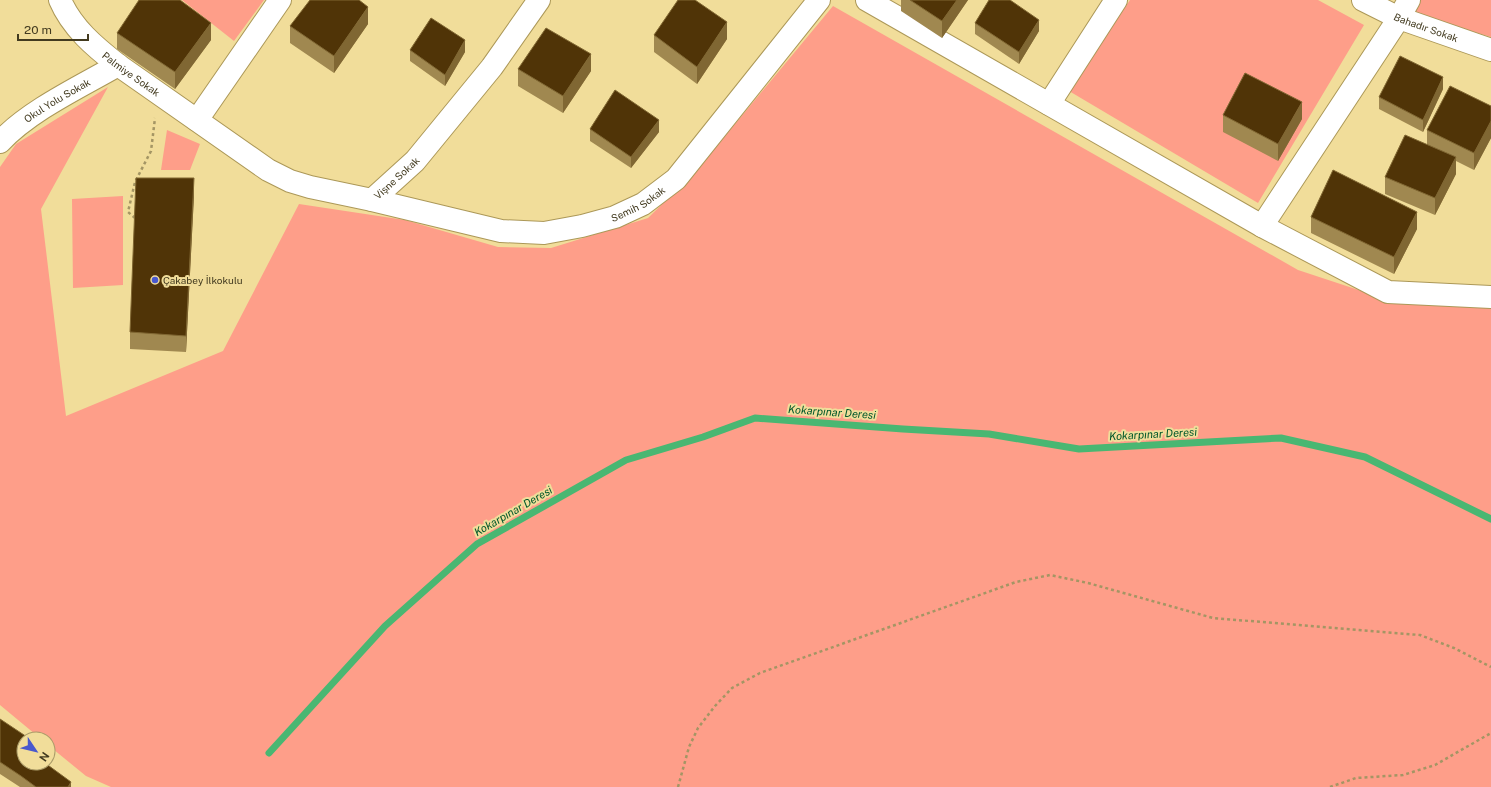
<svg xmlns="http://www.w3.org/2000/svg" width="1491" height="787" viewBox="0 0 1491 787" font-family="'Public Sans',sans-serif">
<rect width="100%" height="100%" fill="#f1dd9a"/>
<path fill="#fe9e89" d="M 182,0 L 264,0 L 234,41 Z
M 1130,0 L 1318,0 L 1364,25 L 1258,203 L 1069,91 Z
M 1419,0 L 1491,0 L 1491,37 L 1412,13 Z
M 833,6 L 1298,270 L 1401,304 L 1491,308 L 1491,787 L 111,787 L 86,776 L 48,745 L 48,739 L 41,739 L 0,705 L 0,167 L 16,144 L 108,87 L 41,209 L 66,416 L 223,351 L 299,204 L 405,220 L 498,247 L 551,248 L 648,218 L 696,171 Z
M 167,130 L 200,144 L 190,170 L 161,170 Z
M 123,196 L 123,285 L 73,288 L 72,199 Z"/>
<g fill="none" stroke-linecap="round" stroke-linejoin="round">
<path stroke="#49b772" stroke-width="7" d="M 269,753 L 385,626 L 477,544 L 626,460 L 703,437 L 755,418 L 903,429 L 989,434 L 1079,449 L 1281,438 L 1365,457 L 1491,519"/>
<defs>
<g id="minor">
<path id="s1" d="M 60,0 C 72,28 95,47 118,65 L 268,170 L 290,181 L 310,187 L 372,200 L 415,161 L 492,67 L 539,0"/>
<path d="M 867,0 L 1262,226 L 1388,292 L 1491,297"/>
<path id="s2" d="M 1363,0 L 1399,18 L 1491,50"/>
<path d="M 1049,104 L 1116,0"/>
<path d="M 197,120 L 280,0"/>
<path id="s3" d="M 0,142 C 30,110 80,87 118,65"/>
<path id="s4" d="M 372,200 L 501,231 L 544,233 L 582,226 L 615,217 L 643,204 L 676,179 L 819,0"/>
<path d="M 1262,226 L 1399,18 L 1409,0"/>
</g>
</defs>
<use href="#minor" stroke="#ac9858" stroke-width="24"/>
<path stroke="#a49564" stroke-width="2.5" stroke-dasharray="3 3" stroke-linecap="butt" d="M 135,218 L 128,212 L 135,182 L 151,151 L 155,118
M 678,787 L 689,747 L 698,728 L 715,706 L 732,688 L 760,673 L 1016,582 L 1050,575 L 1088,583 L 1213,618 L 1420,635 L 1454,648 L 1491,667
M 1330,787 L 1356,778 L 1403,775 L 1435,765 L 1491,733"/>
<use href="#minor" stroke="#fff" stroke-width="22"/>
</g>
<path fill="#a08850" d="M 901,0 L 968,0 L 942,38 L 901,11 Z
M 975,23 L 1039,31 L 1019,64 L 975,34 Z
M 368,24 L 334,73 L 290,43 L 290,26 Z
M 117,33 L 211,40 L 175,89 L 117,49 Z
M 654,35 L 727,39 L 697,84 L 654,52 Z
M 410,50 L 465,52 L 445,86 L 410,61 Z
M 518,69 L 591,71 L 563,113 L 518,86 Z
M 1443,89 L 1423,132 L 1379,109 L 1379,97 Z
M 1491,106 L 1491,138 L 1474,170 L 1456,161 L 1456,174 L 1435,215 L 1385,194 L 1385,177 L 1427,145 L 1427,130 Z
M 1223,115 L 1302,119 L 1278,161 L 1223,132 Z
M 590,129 L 659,132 L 631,168 L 590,141 Z
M 194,195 L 186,352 L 130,349 L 130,332 Z
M 1311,217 L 1417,229 L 1394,274 L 1311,233 Z
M 0,719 L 24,763 L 71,787 L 20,787 L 0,774 Z"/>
<path fill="#806733" d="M 957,0 L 968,0 L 942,38 L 942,21 Z
M 368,7 L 368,24 L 334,73 L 334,56 Z
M 1039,20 L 1039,31 L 1019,64 L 1019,52 Z
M 727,22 L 727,39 L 697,84 L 697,67 Z
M 211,23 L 211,40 L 175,89 L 175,72 Z
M 465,40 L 465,52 L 445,86 L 445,75 Z
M 591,54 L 591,71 L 563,113 L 563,96 Z
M 1443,77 L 1443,89 L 1423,132 L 1423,120 Z
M 1302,102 L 1302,119 L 1278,161 L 1278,144 Z
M 659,120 L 659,132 L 631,168 L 631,157 Z
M 1491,121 L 1491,138 L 1474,170 L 1474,153 Z
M 1456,157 L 1456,174 L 1435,215 L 1435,198 Z
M 194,178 L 194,195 L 186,352 L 186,336 Z
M 1417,212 L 1417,229 L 1394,274 L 1394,257 Z
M 71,782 L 71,787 L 68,787 Z"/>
<path fill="#503407" stroke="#806733" d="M 139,0 L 180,0 L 211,23 L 175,72 L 117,33 Z
M 310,0 L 359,0 L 368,7 L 334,56 L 290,26 Z
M 678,0 L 695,0 L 727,22 L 697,67 L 654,35 Z
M 910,0 L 957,0 L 942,21 Z
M 989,0 L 1010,0 L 1039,20 L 1019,52 L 975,23 Z
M 431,18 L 465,40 L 445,75 L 410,50 Z
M 546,28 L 591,54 L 563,96 L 518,69 Z
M 1400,56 L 1443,77 L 1423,120 L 1379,97 Z
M 1245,73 L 1302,102 L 1278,144 L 1223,115 Z
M 1450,86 L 1491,106 L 1491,121 L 1474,153 L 1427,130 Z
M 615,90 L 659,120 L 631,157 L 590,129 Z
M 1405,135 L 1456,157 L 1435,198 L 1385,177 Z
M 1333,170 L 1417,212 L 1394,257 L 1311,217 Z
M 136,178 L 194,178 L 186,336 L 130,332 Z
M 0,719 L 30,739 L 24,739 L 24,763 L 45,763 L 71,782 L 68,787 L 36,787 L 21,776 L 0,762 Z"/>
<circle fill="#4958cd" stroke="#f1dd9a" stroke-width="1.5" cx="155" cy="280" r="4"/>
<g text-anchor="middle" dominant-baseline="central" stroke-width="4" stroke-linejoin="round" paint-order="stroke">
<g font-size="10" fill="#423a1f" stroke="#f1dd9a">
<text stroke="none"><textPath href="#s2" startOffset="69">Bahadır Sokak</textPath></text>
<text stroke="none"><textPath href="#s1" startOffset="104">Palmiye Sokak</textPath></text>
<text stroke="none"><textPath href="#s3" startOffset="71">Okul Yolu Sokak</textPath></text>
<text stroke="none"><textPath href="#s1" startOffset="413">Vişne Sokak</textPath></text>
<text stroke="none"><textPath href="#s4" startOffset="275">Semih Sokak</textPath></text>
</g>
<g font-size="10" fill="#423a1f" stroke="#f1dd9a" text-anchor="start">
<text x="163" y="280">Çakabey İlkokulu</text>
</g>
<g font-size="11" font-style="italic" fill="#00572b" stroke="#f1dd9a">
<text transform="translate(832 412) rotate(4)">Kokarpınar Deresi</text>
<text transform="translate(1153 434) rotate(-3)">Kokarpınar Deresi</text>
<text transform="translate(513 511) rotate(-30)">Kokarpınar Deresi</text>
</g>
</g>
<g transform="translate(36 751) rotate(125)"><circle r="19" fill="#f1dd9a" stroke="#ab9c69"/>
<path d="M0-3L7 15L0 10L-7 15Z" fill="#4958cd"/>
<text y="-6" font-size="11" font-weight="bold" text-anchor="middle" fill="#423a1f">N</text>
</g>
<path d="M18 34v6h70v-6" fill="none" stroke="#423a1f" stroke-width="2"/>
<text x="24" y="34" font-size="12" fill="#423a1f" stroke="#f1dd9a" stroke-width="3" paint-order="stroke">20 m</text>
</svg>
